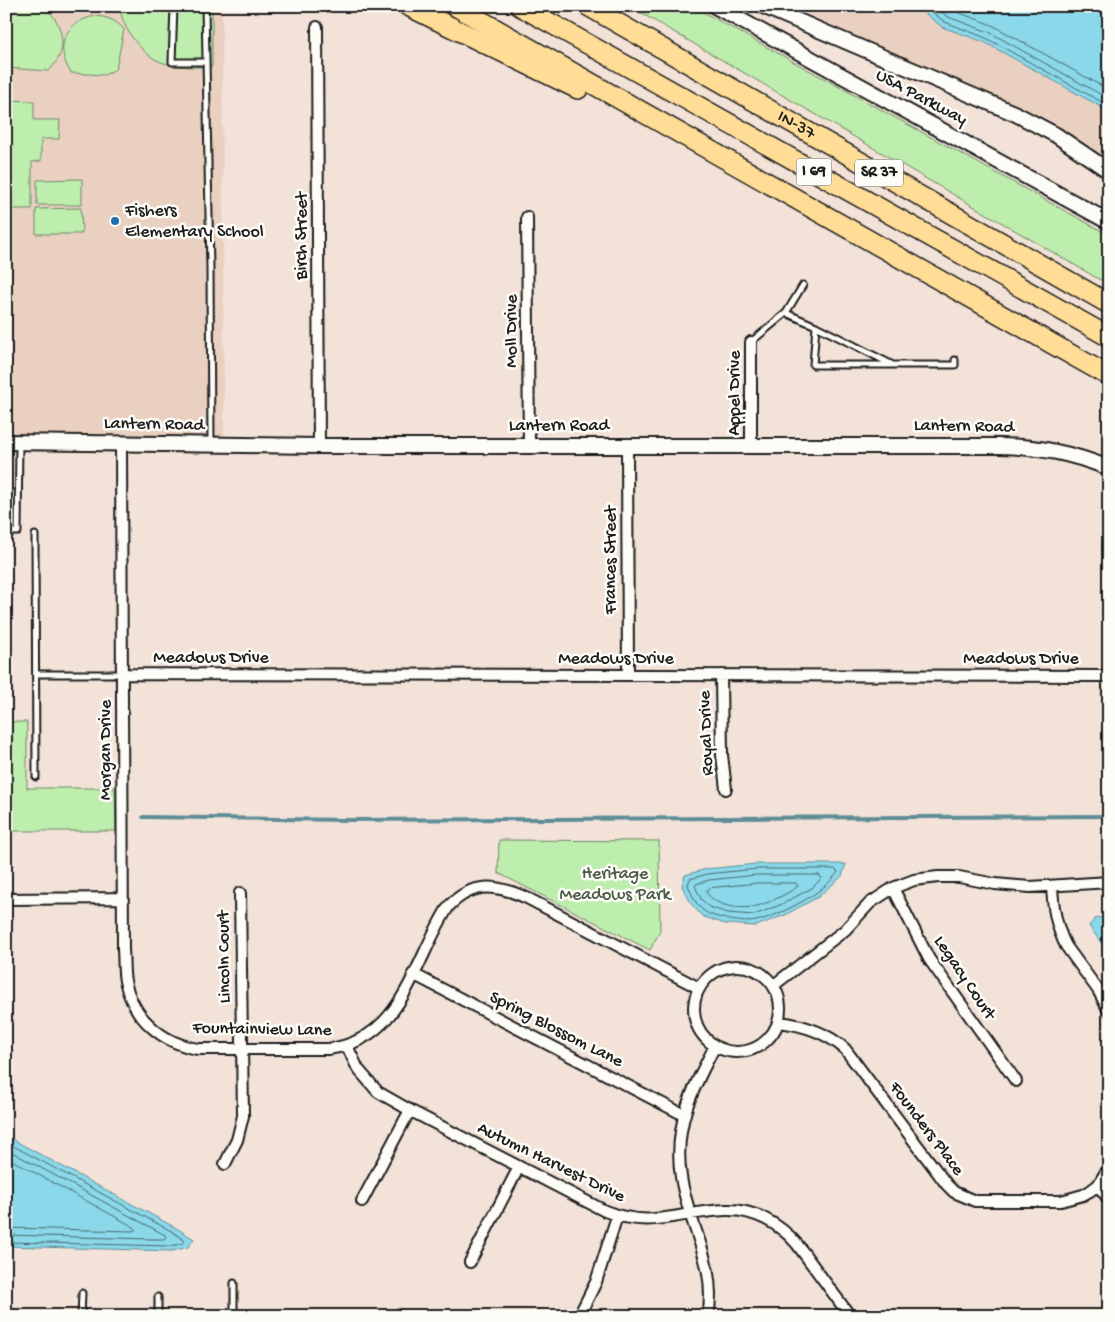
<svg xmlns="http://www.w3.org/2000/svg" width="1115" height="1322" viewBox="0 0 1115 1322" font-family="'Gochi Hand',sans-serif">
<rect width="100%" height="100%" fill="#f2e2d7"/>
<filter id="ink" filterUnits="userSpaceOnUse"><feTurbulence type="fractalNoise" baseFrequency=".02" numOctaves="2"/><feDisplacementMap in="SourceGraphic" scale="10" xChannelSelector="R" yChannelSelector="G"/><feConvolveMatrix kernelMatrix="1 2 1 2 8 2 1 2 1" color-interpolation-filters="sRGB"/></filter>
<g filter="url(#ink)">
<path fill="#ead0c1" d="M 6,6 L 222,6 L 224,436 L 6,436 Z
M 788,6 L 1109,6 L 1109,162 L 1028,110 Z"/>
<path fill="#bdeead" stroke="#6c8564" d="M 10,6 C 19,6 29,5 38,6 C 56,10 65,35 61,51 C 59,59 54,65 49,71 L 6,68 L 6,8 Z
M 120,6 L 212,6 L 212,67 C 196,67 180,68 164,63 C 143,57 121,28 120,6 Z
M 629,6 L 692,6 L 1109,235 L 1109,285 Z
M 95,16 C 108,17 115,20 124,29 L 116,69 L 104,75 L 71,73 C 54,47 64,22 95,16 Z
M 6,100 L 34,101 L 34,120 L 60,120 L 59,139 L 41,139 L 41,161 L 32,162 L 32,209 L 6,209 Z
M 82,179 L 82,205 L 37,205 L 37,180 Z
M 81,208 L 82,234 L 36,234 L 36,209 Z
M 6,722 L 27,722 L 27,788 L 115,788 L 116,831 L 6,831 Z
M 499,840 L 659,841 L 660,931 L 650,950 L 498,873 Z"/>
<path fill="#8ad8e9" stroke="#5e8d97" d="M 916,6 L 1109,6 L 1109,112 L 1094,103 L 984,42 L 942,27 Z
M 756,864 L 846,864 L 842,876 L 818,897 L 785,915 L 756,926 L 725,924 L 702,916 L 692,905 L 682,886 L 685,875 L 706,869 Z
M 1109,915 L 1109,954 L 1089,926 L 1095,919 Z
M 6,1136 L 176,1228 L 194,1239 L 188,1247 L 172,1251 L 6,1246 Z"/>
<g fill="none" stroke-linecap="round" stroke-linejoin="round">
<path stroke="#48676e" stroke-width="1" d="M 924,6 L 945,22 L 986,38 L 1109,106
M 934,6 L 948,17 L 989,32 L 1109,99
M 947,6 L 952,10 L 992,25 L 1109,90
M 757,869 L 835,869 L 838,872 C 824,893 781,915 756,921 C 745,924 713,918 704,911 C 696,905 692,895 688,885 L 690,879 L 707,874 Z
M 757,875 L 819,875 L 822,878 L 812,888 L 780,905 L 754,915 L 728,913 L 709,907 L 701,899 L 695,886 L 696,884 L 709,880 Z
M 758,883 L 796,883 L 798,886 C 790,893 763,906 752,907 C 737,909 713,906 706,891 L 710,888 Z
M 6,1142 L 173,1232 L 185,1241 L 183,1243 L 171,1246 L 6,1242
M 6,1149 L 165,1235 L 166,1237 L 164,1239 L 151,1239 L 6,1235
M 6,1157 L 134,1227 L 136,1229 L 133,1231 L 6,1228"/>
<path stroke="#5e8d97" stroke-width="4" d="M 143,817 L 346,820 L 1109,816"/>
<defs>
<path id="lane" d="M 174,6 L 172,62 L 205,62
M 205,6 L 210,268 L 211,444
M 786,313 L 816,326 L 813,365 L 955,365 L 955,360
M 816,326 L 891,364
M 751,342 L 786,313 L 803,285
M 6,532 L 18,532 L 19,443
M 35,535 L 36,777
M 36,674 L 122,674
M 158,1297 L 158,1316
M 81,1316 L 82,1293
M 234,1316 L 234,1283"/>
<path id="street" d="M 317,27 L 319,446
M 527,217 L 529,445
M 121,443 L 123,950 C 124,960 123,971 125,981 C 133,1018 162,1043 198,1049 L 328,1049 C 404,1040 413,961 449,906 C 474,880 499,885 529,899 L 699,988
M 627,445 L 628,675
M 751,445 L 751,342
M 122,674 L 1109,676
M 721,675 L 722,755 L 726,789
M 1052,886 C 1053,908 1056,926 1066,946 L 1098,990 L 1109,1011
M 893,888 L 929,959 L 1016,1081
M 6,899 L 123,898
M694 1009a43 43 0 1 1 86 0a43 43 0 1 1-86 0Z
M 413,974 L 684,1115
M 774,985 L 845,930 L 870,903 L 893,888 L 914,880 L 938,877 L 959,877 L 995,884 L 1030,887 L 1109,882
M 779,1022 C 804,1025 826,1032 845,1049 L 947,1185 L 954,1192 L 975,1201 L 1061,1201 L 1083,1195 L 1090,1191 L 1098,1185 L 1109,1167
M 347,1046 L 358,1069 L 378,1092 L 413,1112 L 605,1211 C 652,1230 681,1211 726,1210 C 754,1209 780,1224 797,1244 L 850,1316
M 225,1164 L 237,1140 L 243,1116 L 240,893
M 1098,1185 L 1109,1200
M 362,1201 L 410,1110
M 470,1262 L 519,1167
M 579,1316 L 596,1282 L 617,1216
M 708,1316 C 718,1265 688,1225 681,1177 C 673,1126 692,1090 715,1046"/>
<path id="secondary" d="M 715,6 L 1109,222
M 763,6 L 1016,114 L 1056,135 L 1109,171
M 6,442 L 319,446 L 1000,446 C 1040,447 1071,453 1109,468"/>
<g id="highway">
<path d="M 408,6 L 578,89"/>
<path d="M 455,6 L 1109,376"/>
<path d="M 520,6 L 1109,337"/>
<path id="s1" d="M 588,6 L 1109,304"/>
</g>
</defs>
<use href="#lane" stroke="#1c1c1c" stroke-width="9"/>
<use href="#street" stroke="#1c1c1c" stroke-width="14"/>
<use href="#secondary" stroke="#1c1c1c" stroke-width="18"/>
<use href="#highway" stroke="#1c1c1c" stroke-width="22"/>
<use href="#lane" stroke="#fdfcf7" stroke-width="5"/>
<use href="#street" stroke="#fdfcf7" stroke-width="10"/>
<use href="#secondary" stroke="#fdfcf7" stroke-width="14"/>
<use href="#highway" stroke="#ffdd96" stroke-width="19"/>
</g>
</g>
<circle fill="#1f6fb2" stroke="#fdfcf7" stroke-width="2" cx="115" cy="221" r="5"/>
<g text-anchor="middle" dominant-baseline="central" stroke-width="5" stroke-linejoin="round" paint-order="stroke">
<g fill="#fdfcf7" stroke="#605f5e" stroke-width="1">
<rect x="796.5" y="158.5" width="35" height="27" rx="4"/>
<rect x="855" y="159.5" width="48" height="27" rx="4"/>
</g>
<g font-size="16" font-weight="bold" fill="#1c1c1c">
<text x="814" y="172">I 69</text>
<text x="879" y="173">SR 37</text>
</g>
<g font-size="18" fill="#1c1c1c" stroke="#fdfcf7">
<text transform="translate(921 98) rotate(28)">USA Parkway</text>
<text stroke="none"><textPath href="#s1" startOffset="240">IN-37</textPath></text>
<text transform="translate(302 236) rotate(-90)">Birch Street</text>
<text transform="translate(512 331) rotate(-90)">Moll Drive</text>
<text transform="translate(735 393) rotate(-90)">Appel Drive</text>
<text transform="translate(154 425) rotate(1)">Lantern Road</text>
<text x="559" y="426">Lantern Road</text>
<text transform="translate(964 427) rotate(1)">Lantern Road</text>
<text transform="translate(611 560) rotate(-90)">Frances Street</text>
<text x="211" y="658">Meadows Drive</text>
<text x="616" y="659">Meadows Drive</text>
<text x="1021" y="659">Meadows Drive</text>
<text transform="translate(707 733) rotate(-92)">Royal Drive</text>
<text transform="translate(106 750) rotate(-90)">Morgan Drive</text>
<text transform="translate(225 957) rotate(-91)">Lincoln Court</text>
<text transform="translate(964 978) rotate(56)">Legacy Court</text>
<text transform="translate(262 1030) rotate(1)">Fountainview Lane</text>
<text transform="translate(556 1030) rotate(27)">Spring Blossom Lane</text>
<text transform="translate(926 1129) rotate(53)">Founders Place</text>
<text transform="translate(551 1163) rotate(26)">Autumn Harvest Drive</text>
</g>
<g font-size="18" fill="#1c1c1c" stroke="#fdfcf7" text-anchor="start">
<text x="125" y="211">Fishers<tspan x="125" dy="21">Elementary School</tspan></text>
</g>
<g font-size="18" fill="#4c5b48" stroke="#fdfcf7">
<text x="615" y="874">Heritage<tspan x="615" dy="21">Meadows Park</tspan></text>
</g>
</g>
<rect width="1115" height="1322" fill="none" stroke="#fdfcf7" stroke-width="25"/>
<rect x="12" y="12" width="1090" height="1297" fill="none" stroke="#1c1c1c" stroke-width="2" filter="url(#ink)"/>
</svg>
